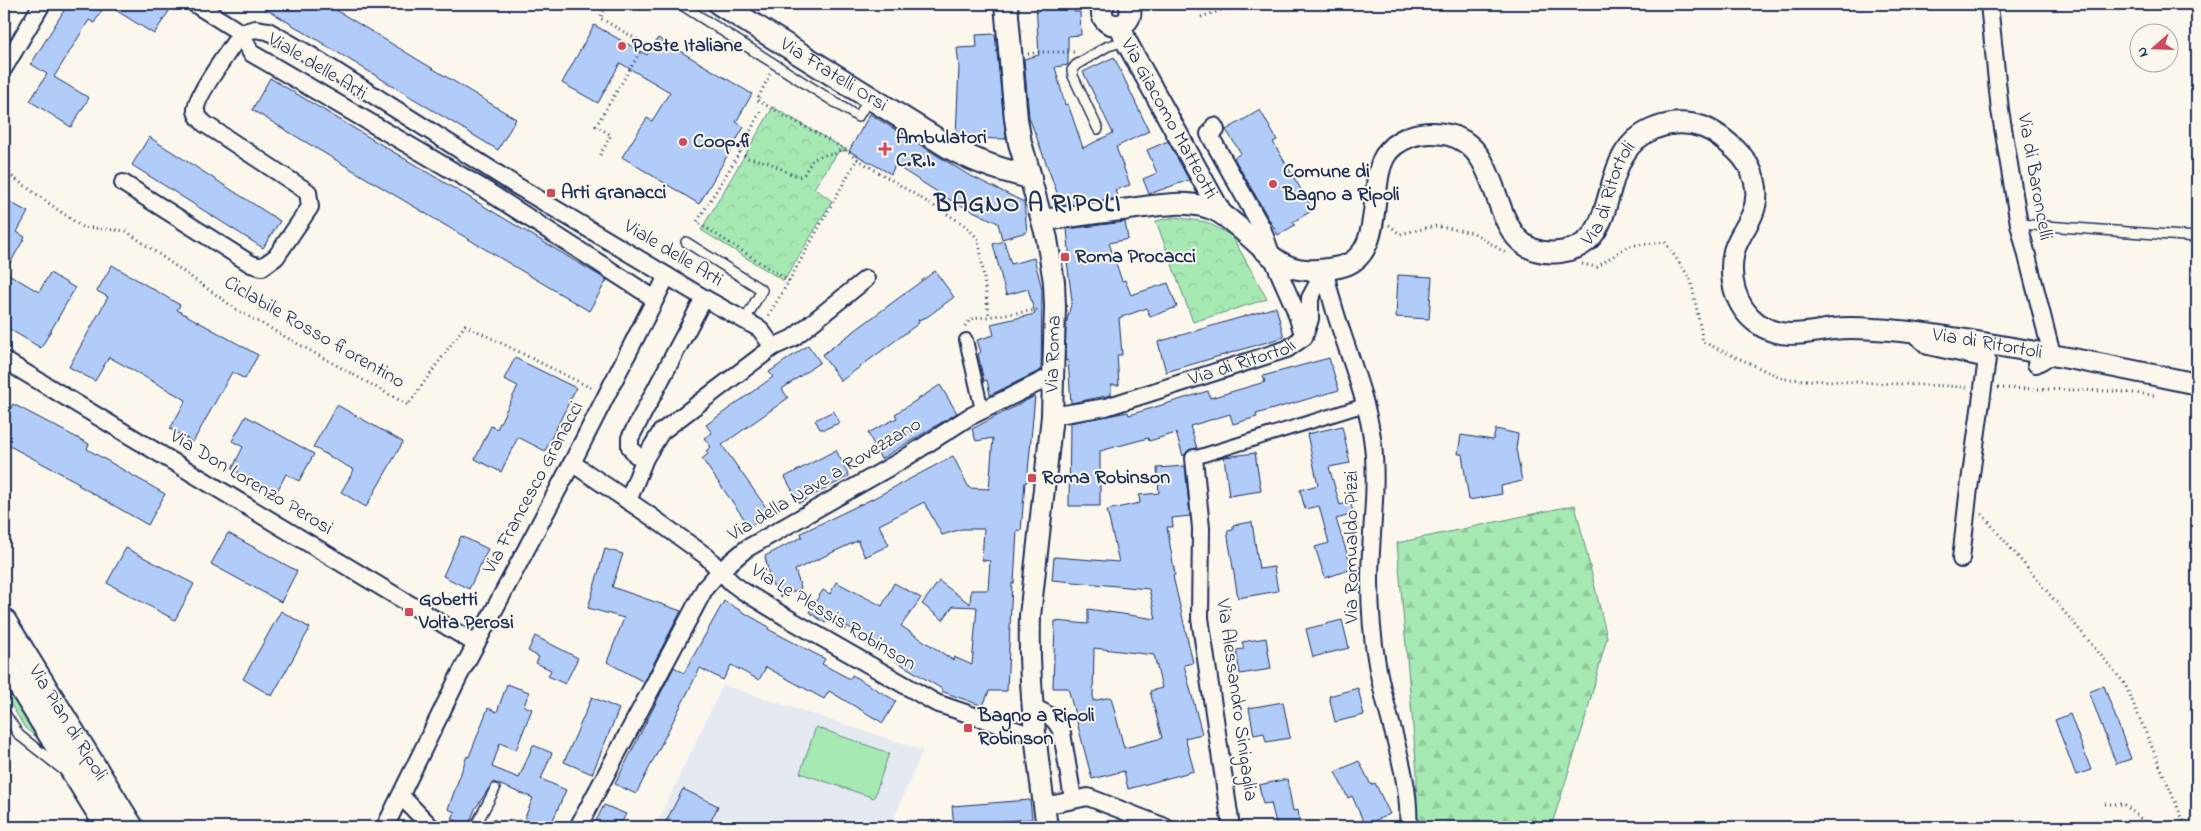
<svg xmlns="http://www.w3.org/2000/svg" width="2201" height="831" viewBox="0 0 2201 831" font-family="'Indie Flower',sans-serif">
<defs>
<pattern id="grass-tufts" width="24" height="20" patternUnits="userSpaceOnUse" patternTransform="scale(1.25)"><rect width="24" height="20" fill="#a7e9b3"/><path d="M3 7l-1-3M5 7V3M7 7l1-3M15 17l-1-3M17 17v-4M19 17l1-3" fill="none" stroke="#8fc89c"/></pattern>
<pattern id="forest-firs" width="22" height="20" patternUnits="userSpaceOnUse" patternTransform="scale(1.25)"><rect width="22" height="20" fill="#a7e9b3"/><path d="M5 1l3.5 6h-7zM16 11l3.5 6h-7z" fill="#8fc89c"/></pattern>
<pattern id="park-crowns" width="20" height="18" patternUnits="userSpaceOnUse" patternTransform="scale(1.25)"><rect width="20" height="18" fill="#a7e9b3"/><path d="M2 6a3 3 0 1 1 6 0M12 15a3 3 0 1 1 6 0" fill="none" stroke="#8fc89c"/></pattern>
</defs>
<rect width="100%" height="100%" fill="#fbf7ec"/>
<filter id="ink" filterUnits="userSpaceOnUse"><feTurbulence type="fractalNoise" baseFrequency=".02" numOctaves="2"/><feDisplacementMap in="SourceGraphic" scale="10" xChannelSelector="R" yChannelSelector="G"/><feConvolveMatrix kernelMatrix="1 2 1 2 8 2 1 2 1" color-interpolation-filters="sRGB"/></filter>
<g filter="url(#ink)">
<path fill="#e5eaf0" d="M 723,685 L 923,750 L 890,827 L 655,827 Z"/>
<path fill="url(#grass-tufts)" stroke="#618c88" d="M 4,674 L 48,746 L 25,728 L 4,693 Z"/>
<path fill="url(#forest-firs)" stroke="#618c88" d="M 1575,505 L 1607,637 L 1583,727 L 1551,827 L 1416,827 L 1417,773 L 1397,543 Z"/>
<path fill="url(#park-crowns)" stroke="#618c88" d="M 773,107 L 848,151 L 839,151 L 814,188 L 832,201 L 784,281 L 701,230 Z
M 1174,217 L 1206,222 L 1232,236 L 1267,299 L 1193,322 L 1156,221 Z"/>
<path fill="#a7e9b3" stroke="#618c88" d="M 816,727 L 889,753 L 874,798 L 800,773 Z"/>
<path fill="#b2ccfa" stroke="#1b2f5e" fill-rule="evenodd" d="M 68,4 L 157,4 L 169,11 L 154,34 L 106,4 L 94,23 L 89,20 L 54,77 L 89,98 L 71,127 L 30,101 L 47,74 L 31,64 Z
M 258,4 L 326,4 L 516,119 L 498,150 Z
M 1036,4 L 1074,4 L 1074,12 L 1080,12 L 1081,35 L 1068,36 L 1068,65 L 1055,67 L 1065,105 L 1068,104 L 1083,148 L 1113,133 L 1083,72 L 1114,57 L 1149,131 L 1116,147 L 1130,185 L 1115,190 L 1118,198 L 1062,206 L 1029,117 L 1024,59 L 1039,55 Z
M 594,25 L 647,55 L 658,38 L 752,94 L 736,122 L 744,127 L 699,204 L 622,157 L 647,118 L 652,121 L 670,92 L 620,63 L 598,103 L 562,83 Z
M 995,34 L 1006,139 L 959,138 L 956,136 L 959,67 L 957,48 L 977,47 L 976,35 Z
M 270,78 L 607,280 L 589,311 L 252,110 Z
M 1260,110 L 1277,140 L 1273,142 L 1313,210 L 1293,222 L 1295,225 L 1278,235 L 1234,158 L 1241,153 L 1226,130 Z
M 870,114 L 967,174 L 1024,202 L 1027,232 L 1002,239 L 998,223 L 950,200 L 895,165 L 891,174 L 849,151 Z
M 149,137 L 280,221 L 263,248 L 132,165 Z
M 1168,141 L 1189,180 L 1149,194 L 1143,179 L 1157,173 L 1147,150 Z
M 4,199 L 28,212 L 17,232 L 25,237 L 5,272 L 39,292 L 50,273 L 75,288 L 41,348 L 4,326 Z
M 1125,222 L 1128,239 L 1109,243 L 1122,281 L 1125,280 L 1131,295 L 1168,283 L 1177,307 L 1150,317 L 1147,308 L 1119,318 L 1122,355 L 1117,355 L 1119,385 L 1111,385 L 1111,395 L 1071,403 L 1068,360 L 1065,361 L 1066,324 L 1072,301 L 1067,261 L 1070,260 L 1067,229 Z
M 1004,241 L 1011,264 L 1034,258 L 1042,289 L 1041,370 L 990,395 L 987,380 L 984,381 L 978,354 L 981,352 L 977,340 L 994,335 L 991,324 L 1035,314 L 1028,289 L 1006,295 L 993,244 Z
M 112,265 L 180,305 L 177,310 L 258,355 L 245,379 L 232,372 L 193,442 L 170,429 L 186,400 L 109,357 L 95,381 L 69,367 L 108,297 L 97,291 Z
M 935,271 L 954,297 L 927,317 L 918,320 L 919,323 L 841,381 L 822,355 Z
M 1398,275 L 1432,277 L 1429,319 L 1396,317 Z
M 1276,307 L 1284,337 L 1166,372 L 1158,342 Z
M 808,345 L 820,362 L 782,389 L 788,398 L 722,445 L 770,513 L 750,527 L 702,459 L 708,454 L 706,451 L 711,447 L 704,438 L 712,433 L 706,425 L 773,377 L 769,372 Z
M 515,358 L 576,388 L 545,451 L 518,437 L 501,472 L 475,459 L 491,426 L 497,429 L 518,386 L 504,379 Z
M 1329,358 L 1339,390 L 1256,414 L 1257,417 L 1233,424 L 1230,414 L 1190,426 L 1197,448 L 1189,450 L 1183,456 L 1176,433 L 1149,441 L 1148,438 L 1100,451 L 1100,506 L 1069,506 L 1070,423 L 1128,412 L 1129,415 L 1208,391 L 1210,398 L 1265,382 L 1263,376 Z
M 940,385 L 957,413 L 881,459 L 868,433 L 897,418 L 895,414 Z
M 1035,396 L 1027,482 L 1025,482 L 1021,531 L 1017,530 L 1014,583 L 1012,583 L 1007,691 L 989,691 L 983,706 L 941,691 L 942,689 L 896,661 L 899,657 L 847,626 L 845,630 L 828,619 L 825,623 L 809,612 L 823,590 L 830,594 L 836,582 L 882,606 L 894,583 L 921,598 L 901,626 L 953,660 L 954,657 L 972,665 L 977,607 L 953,606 L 943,620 L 922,604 L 939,581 L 970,604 L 971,590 L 988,590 L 990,561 L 982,560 L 984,529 L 962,529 L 942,535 L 924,502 L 879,525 L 889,545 L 865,557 L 858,542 L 859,540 L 795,570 L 801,588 L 781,597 L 770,581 L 765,556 L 802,537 L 801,533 L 874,498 L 953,456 L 969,488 L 989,489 L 993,438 L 976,441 L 972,429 Z
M 13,404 L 89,444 L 87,449 L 165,494 L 148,525 L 78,485 L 79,483 L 4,443 L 4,422 Z
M 337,405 L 403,442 L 366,507 L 341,492 L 354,470 L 313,447 Z
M 834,411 L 839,423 L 825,429 L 820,429 L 815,420 Z
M 246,416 L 314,454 L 299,481 L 286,474 L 276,493 L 232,469 L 243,447 L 232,441 Z
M 1342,426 L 1350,463 L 1329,467 L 1340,505 L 1350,502 L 1354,514 L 1336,519 L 1352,569 L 1325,578 L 1315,547 L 1329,543 L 1319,506 L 1305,509 L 1300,490 L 1318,485 L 1307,434 Z
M 1496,429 L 1518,434 L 1516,449 L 1522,481 L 1501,486 L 1502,494 L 1469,500 L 1462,454 L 1458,454 L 1461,435 L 1493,440 Z
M 836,450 L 849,476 L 799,503 L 785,477 Z
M 1255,453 L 1261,491 L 1229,496 L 1224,457 Z
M 1185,466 L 1190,516 L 1172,518 L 1173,527 L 1167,527 L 1175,575 L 1173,576 L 1193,663 L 1184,665 L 1202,734 L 1185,738 L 1194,771 L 1128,789 L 1124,771 L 1092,779 L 1068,688 L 1053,688 L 1055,621 L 1088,624 L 1088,609 L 1156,619 L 1149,589 L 1052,580 L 1054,557 L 1119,562 L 1107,510 L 1140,503 L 1139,495 L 1159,493 L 1157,468 ZM 1094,648 L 1154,655 L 1162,688 L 1150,691 L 1162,738 L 1124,748 L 1111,697 L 1093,701 Z
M 1252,522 L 1259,569 L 1274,567 L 1278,591 L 1238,598 L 1227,531 L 1233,530 L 1233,525 Z
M 228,533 L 297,571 L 281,602 L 211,564 Z
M 461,536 L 488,549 L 469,589 L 443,576 Z
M 126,548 L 194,584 L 175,620 L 107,583 Z
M 605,549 L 623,554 L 612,587 L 681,611 L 644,682 L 607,662 L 624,618 L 588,608 Z
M 724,601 L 769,627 L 768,629 L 825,659 L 822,664 L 850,679 L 852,675 L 896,701 L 883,723 L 829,691 L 824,699 L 766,667 L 759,680 L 731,665 L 723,680 L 700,668 L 636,794 L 615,784 L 674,667 L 684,673 Z
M 281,611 L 310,628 L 272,696 L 243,679 Z
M 1342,620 L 1349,648 L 1313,657 L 1306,629 Z
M 535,636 L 578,658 L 565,684 L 548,676 L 551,670 L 536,663 L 539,657 L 528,651 Z
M 1266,638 L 1271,669 L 1240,674 L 1236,650 L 1244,649 L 1242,642 Z
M 507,684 L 529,692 L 524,706 L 532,709 L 516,750 L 500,743 L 492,767 L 519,778 L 533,745 L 552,753 L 541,779 L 566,790 L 550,827 L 521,827 L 533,798 L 493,782 L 475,809 L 469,825 L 452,819 L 455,812 L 448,809 L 467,756 L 469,757 L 488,708 L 497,712 Z
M 2104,686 L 2131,759 L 2116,764 L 2089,692 Z
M 1358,688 L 1364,715 L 1335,722 L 1329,696 Z
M 592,697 L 619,709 L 592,774 L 564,762 Z
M 1283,702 L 1290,738 L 1266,742 L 1264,733 L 1254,735 L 1249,708 Z
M 2070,714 L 2091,770 L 2076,775 L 2055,720 Z
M 1359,761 L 1371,785 L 1375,783 L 1390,814 L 1365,825 L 1352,796 L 1348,798 L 1335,772 Z
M 1287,779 L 1293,811 L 1298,810 L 1300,825 L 1277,827 L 1271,803 L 1263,804 L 1259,785 Z
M 683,789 L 718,806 L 708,827 L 663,827 Z
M 1030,800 L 1032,819 L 980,823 L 980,827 L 954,827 L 952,806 Z
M 604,805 L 626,814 L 619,827 L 593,827 Z"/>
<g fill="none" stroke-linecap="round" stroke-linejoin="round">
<defs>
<path id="service" d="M 680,4 L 858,117 L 870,97
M 1098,129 L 1073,76 L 1072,70 L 1076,65 L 1108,46 L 1126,41
M 2019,224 L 2197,237
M 686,242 L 762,290 L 745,320
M 4,712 L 19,735 L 62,769
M 475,827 L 495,789
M 492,827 L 493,825"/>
<path id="pedestrian" d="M 966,340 L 982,410
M 1194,458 L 1365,405"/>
<g id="minor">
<path d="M 195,4 L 241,33 L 251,53 L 484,189 L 655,299"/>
<path d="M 1989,4 L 2000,110 L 2019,224 L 2052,355 L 2036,364"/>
<path d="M 241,33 L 255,29 L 268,31 L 310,55 L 517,186 L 704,298 L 760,329 L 773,347"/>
<path d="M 4,68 L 42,4"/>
<path d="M 1214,126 L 1216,130 L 1209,134 L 1262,228 L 1273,259 L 1295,309 L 1304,337"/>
<path d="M 123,183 L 251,264 L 262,267 L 276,257 L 310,207 L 308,192 L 205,124 C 201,120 197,117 196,111 C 194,97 232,47 241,33"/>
<path d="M 1325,270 C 1335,329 1366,384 1373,445 C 1378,490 1370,536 1370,581 C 1370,609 1372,637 1377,664 C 1385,714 1412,778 1408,827"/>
<path d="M 1911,331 L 1928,346 L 1987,359 L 1968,496 L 1961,559"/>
<path d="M 4,360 L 476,644"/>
<path id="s1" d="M 1052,416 L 1106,407 L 1287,349 L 1304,337 L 1310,319 L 1310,298 L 1325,270"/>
<path d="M 645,458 L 636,455 L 630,447 L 630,438 L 704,298"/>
<path d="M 1194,458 L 1201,528 L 1200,618 L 1231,827"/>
<path d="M 572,463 L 649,515 L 706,556 L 732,583 L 743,591 L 784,616 L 936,703 L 1036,737"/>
<path d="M 628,501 L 645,458 L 661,432 L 773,347 L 793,338 L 866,279"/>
<path d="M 1032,707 C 1047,713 1056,718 1062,733 L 1073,799"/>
<path d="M 401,796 L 431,827"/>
<path d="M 1044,806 L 1088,797 L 1165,827"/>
<path d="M 385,827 L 459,676 L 572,463 L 667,276"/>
<path d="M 578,827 L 705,588 L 720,571 L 746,549 L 902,460 L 969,417 L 1054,375"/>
</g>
<g id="tertiary">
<path d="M 1104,4 C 1092,30 1139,34 1129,4"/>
<path id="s2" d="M 1120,25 L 1126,41 L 1221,213"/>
<path d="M 1030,177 L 1047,239 L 1054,282 L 1055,307 L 1052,416 L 1030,616 C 1028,687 1037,757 1047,827"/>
<path id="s3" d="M 1042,220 C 1069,217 1095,213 1122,210 C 1149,207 1182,199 1209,208 C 1220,211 1227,218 1236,225 C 1275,257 1282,279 1339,267 C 1387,257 1367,186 1385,156 C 1390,147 1399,141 1409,137 C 1423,132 1435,132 1449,135 C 1512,150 1482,261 1560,252 C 1628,244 1590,152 1656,128 C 1671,122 1688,122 1703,127 C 1716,132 1726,141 1736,150 C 1754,167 1762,192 1752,215 C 1746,228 1738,238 1734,251 C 1731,265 1731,278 1735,291 C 1739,304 1746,315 1757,323 C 1781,341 1807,332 1834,329 C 1847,327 1861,328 1874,329 C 1917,331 1959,339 2001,346 C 2066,357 2132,370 2197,384"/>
</g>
<g id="secondary">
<path id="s4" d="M 720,4 L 949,147 C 975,162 1000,170 1030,177 L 1020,143 L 1016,119 L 1006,4"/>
<path id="s5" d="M 4,620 L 132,827"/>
<path d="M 4,661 L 107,827"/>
</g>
</defs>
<use href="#service" stroke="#1b2f5e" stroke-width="12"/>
<use href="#pedestrian" stroke="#1b2f5e" stroke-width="16"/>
<use href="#minor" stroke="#1b2f5e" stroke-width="20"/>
<use href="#tertiary" stroke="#1b2f5e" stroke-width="24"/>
<use href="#secondary" stroke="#1b2f5e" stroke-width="26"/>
<path stroke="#1b2f5e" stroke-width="3" stroke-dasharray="1 4" stroke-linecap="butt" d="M 1201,17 L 1225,9 L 1229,4
M 1028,54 L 1039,52 L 1074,52
M 770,74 L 757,100 L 848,151 L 857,159
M 760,112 L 740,152 L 697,222 L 789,281 L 768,316
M 740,152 L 747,158 L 768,162 L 791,174 L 800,176 L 804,174 L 813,159 L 824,155 L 834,154 L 843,148
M 600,155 L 611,135 L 596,126 L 645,44 L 600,18 L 607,4
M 4,171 L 82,227 L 126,231 L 239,311 L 408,405 L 465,325 L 591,388
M 1389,225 L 1400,234 L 1436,226 L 1474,233 L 1507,254
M 1582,264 L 1597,267 L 1628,246 L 1665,242 L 1691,280 L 1703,342 L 1784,379 L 1969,387
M 789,281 L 857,159 L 965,225 L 979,240 L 989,317
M 965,326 L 971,319 L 1038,310
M 1998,388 L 2112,391 L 2154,395
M 1982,514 L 2125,684 L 2186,827
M 2105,804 L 2124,804 L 2150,827"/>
<use href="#service" stroke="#fbf7ec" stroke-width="9"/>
<use href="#pedestrian" stroke="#fbf7ec" stroke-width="12"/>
<use href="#minor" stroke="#fbf7ec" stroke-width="16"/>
<use href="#tertiary" stroke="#fbf7ec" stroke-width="20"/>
<use href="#secondary" stroke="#fbf7ec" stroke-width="22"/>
</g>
</g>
<g fill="#d1495b" stroke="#fbf7ec" stroke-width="2">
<circle cx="622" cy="46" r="5"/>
<circle cx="683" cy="142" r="5"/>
<path d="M882.5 141.5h5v5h5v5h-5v5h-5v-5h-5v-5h5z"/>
<circle cx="1273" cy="184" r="5"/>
<rect x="546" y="188" width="10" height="10" rx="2.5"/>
<rect x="1060" y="252" width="10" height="10" rx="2.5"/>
<rect x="1027" y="473" width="10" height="10" rx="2.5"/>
<rect x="404" y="607" width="10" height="10" rx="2.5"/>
<rect x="963" y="723" width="10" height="10" rx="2.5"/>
</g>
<g text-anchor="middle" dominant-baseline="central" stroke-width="4" stroke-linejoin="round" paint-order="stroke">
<g font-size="20" font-weight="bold" fill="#1b2f5e" stroke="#fbf7ec" text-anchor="start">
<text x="632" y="46">Poste Italiane</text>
<text x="896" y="138">Ambulatori<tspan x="896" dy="23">C.R.I.</tspan></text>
<text x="693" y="142">Coop.fi</text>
<text x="1283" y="172">Comune di<tspan x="1283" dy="23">Bagno a Ripoli</tspan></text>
<text x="561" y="193">Arti Granacci</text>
<text x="1075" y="257">Roma Procacci</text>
<text x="1042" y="478">Roma Robinson</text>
<text x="419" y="600">Gobetti<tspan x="419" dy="23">Volta Perosi</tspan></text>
<text x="978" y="716">Bagno a Ripoli<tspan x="978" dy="23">Robinson</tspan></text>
</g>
<g font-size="20" fill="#1b2f5e" stroke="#fbf7ec">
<text transform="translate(317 67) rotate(31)">Viale delle Arti</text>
<text stroke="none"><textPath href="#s4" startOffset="134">Via Fratelli Orsi</textPath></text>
<text stroke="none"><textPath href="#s2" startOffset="106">Via Giacomo Matteotti</textPath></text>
<text transform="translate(2034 177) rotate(80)">Via di Baroncelli</text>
<text stroke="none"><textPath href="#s3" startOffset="776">Via di Ritortoli</textPath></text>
<text transform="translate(673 254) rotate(31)">Viale delle Arti</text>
<text transform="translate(314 333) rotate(30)">Ciclabile Rosso fiorentino</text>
<text stroke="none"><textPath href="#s3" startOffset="1375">Via di Ritortoli</textPath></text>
<text transform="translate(1054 354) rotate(-88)">Via Roma</text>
<text stroke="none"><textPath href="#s1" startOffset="198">Via di Ritortoli</textPath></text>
<text transform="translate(825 480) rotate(-31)">Via della Nave a Rovezzano</text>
<text transform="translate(251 483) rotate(31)">Via Don Lorenzo Perosi</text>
<text transform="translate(534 488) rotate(-62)">Via Francesco Granacci</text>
<text transform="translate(1352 547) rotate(-90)">Via Romualdo Pizzi</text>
<text transform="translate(833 618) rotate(31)">Via Le Plessis Robinson</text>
<text transform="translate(1236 700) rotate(82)">Via Alessandro Sinigaglia</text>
<text stroke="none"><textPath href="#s5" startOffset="121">Via Pian di Ripoli</textPath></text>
</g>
<g font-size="25" font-weight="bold" letter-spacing="1" fill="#1b2f5e" stroke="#fbf7ec">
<text x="1028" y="205">BAGNO A RIPOLI</text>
</g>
</g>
<rect width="2201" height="831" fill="none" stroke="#fbf7ec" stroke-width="20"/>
<rect x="10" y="10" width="2181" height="811" fill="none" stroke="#1b2f5e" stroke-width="2" filter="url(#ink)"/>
<g transform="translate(2154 48) rotate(250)"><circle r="24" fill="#fbf7ec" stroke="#a1a7b3"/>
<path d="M0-4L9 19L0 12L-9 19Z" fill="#d1495b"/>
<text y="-8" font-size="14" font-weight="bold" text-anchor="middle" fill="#1b2f5e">N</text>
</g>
</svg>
